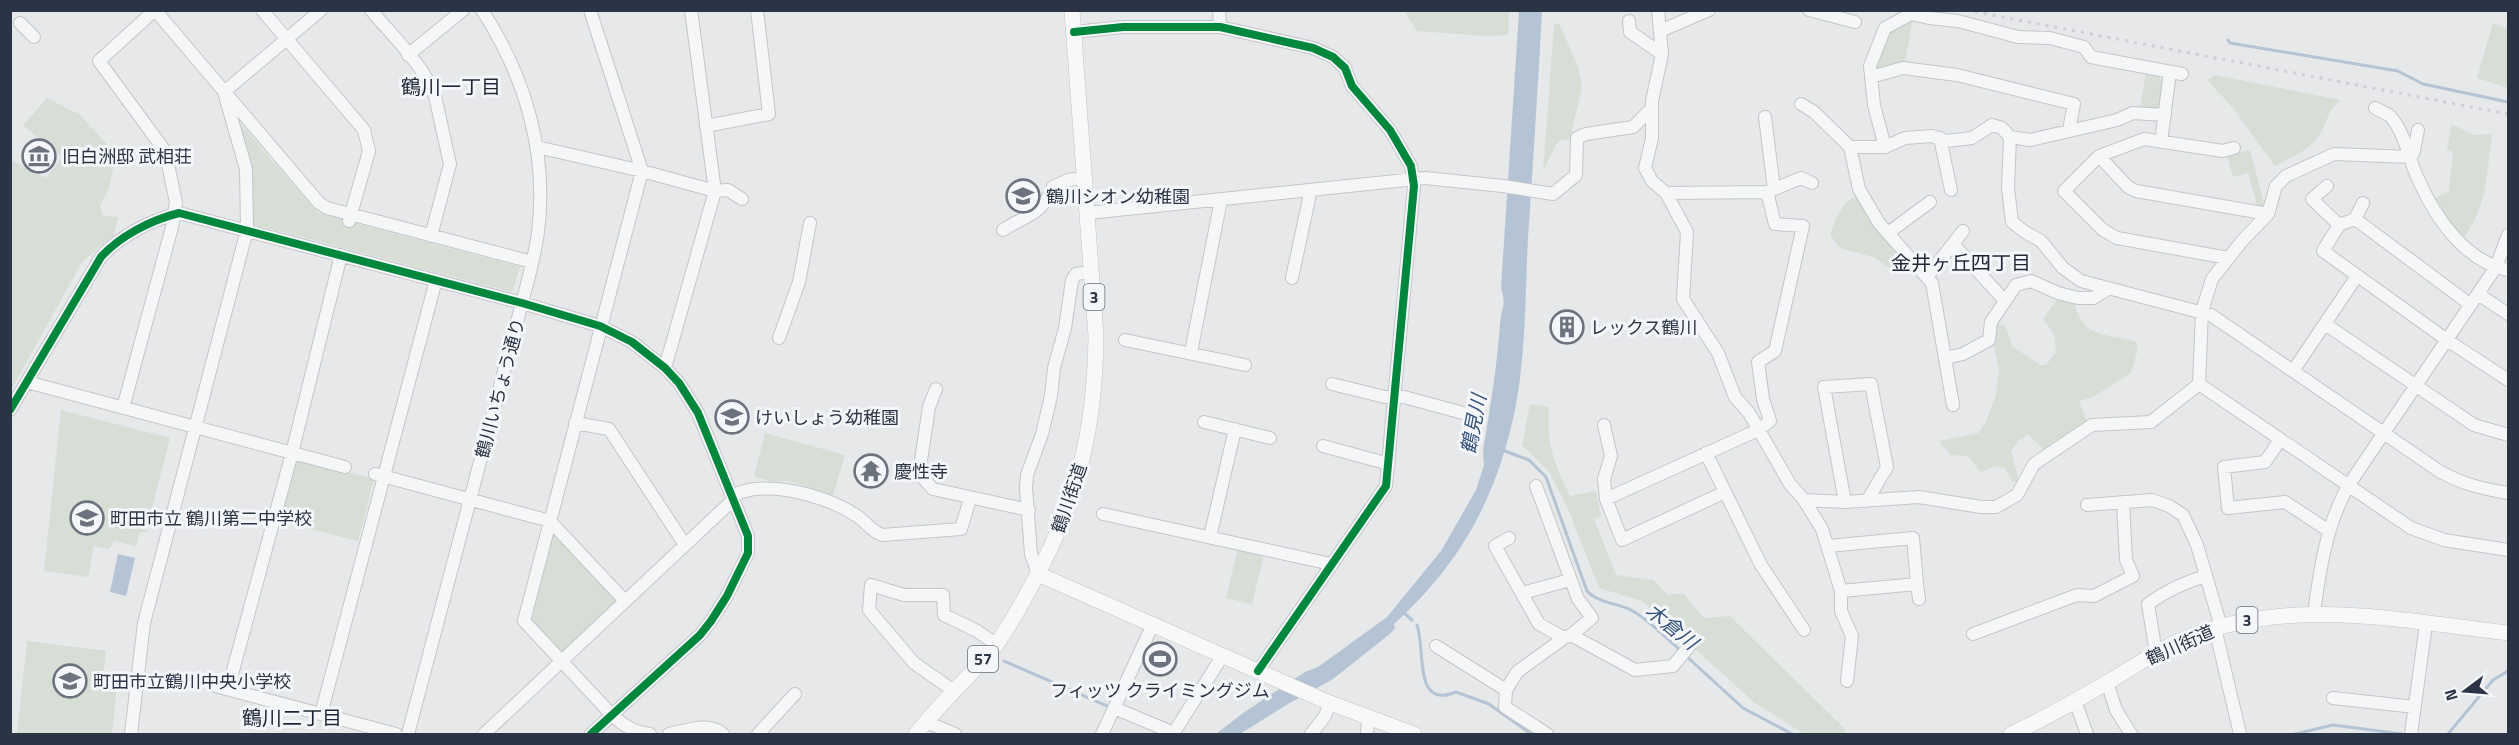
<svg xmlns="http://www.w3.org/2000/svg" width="2519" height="745" viewBox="0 0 2519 745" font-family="'Titillium Web','Noto Sans JP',sans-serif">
<rect width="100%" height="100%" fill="#e6e8ea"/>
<path fill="#d6ded6" d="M 1404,11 L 1509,11 L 1508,35 L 1486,36 L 1417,31 Z
M 1913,19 L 1905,62 L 1877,71 L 1875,68 L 1890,30 Z
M 1559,23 L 1578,67 L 1582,87 L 1570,139 L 1558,141 L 1543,171 L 1554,25 Z
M 2493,23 L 2508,29 L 2508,88 L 2477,78 Z
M 2146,73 L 2158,76 L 2163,82 L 2159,108 L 2156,110 L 2140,109 Z
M 2215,75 L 2341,100 C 2325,113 2330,118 2321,132 C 2311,150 2292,157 2275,166 L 2233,108 L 2207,80 Z
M 47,98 L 80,115 L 116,154 L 109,188 L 100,206 L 103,216 L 118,217 L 114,235 L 82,262 L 11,390 L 11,160 L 46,178 L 62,157 L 23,125 Z
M 238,121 L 318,213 L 520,267 L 512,292 L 251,224 L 252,171 Z
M 2452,124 L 2474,135 L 2492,134 C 2487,171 2487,209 2463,238 L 2451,225 L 2435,198 L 2449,191 L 2453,152 L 2447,150 Z
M 2250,150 L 2265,207 L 2258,209 L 2248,173 L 2233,177 L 2227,156 Z
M 1856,196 L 1895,251 L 1893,270 L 1873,257 L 1840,248 L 1830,235 C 1835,220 1841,203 1856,196 Z
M 2059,297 L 2074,302 C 2083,340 2105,332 2136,342 L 2138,349 L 2131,373 L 2093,397 L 2079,401 L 2087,422 L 2045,451 L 2028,434 L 2020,439 L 2011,451 L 2019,481 L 2013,482 L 2005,469 L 1995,466 L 1981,472 L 1967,456 L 1950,455 L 1939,441 L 1978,433 L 1985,424 L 1996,396 L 1999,369 L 1994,345 L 1996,323 L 2006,327 L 2012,346 L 2040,365 L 2046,365 L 2056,352 L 2054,334 L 2043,319 Z
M 1530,404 L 1549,407 C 1546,445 1554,462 1570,496 L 1596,491 L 1601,516 L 1594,519 L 1616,575 L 1653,580 L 1668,595 L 1683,593 L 1704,618 L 1730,616 L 1845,729 L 1845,734 L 1804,734 L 1755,703 L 1642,601 L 1599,588 L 1569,511 L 1549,472 L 1522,445 Z
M 61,410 L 170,438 L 146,532 L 140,532 L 136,546 L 114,541 L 109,549 L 94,546 L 88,577 L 44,571 Z
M 765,433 L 845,455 L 833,495 L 788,481 L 772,482 L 754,476 Z
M 296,459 L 374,479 L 358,541 L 279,521 Z
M 550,521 L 625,601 L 561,662 L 524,621 Z
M 1238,548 L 1264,554 L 1252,604 L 1226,598 Z
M 27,641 L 106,651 L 102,685 L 117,687 L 112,734 L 17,734 Z"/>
<path fill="#b4c4d5" d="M 1519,11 L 1542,11 C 1538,86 1533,162 1528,238 C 1525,295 1526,354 1515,410 C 1496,499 1461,563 1394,624 L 1395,628 L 1391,633 L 1333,679 L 1288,704 L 1240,734 L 1216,734 L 1243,713 L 1305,672 L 1318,667 L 1387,617 L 1441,551 L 1476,490 L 1484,465 L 1483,451 C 1490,409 1497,367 1500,324 C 1501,307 1507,307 1501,288 Z
M 118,554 L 135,558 L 126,596 L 110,592 Z"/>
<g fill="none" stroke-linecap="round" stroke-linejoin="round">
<path stroke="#b4c4d5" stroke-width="3" d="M 2228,40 L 2230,43 L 2398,71 L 2423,84 L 2508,102
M 1502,450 L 1529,460 L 1546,477 L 1587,591 C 1598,603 1617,603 1631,610 C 1649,620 1664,636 1680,650
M 1404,613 L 1412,620
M 1417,625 C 1426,651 1413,710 1456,692 L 1489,704 L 1531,734
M 1685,655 L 1743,708 L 1792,734
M 1004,661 L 1107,706
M 2295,734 L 2333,725 L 2402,734
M 2448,734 L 2493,680 L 2508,671"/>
<defs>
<path id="minor" d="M 262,10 L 364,130 L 369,151 L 349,221
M 371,10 C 393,37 423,64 435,96 L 450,164 L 431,236
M 590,10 L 642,171 L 524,621 L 612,715 C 624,726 634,732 650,734
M 1219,10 L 1220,27
M 1658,10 L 1662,54 L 1652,101 L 1652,138 L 1645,168 L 1652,181 L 1666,193 L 1687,232 L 1683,299 L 1718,353 L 1735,397 L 1749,413 L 1790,484 L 1804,500 L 1822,529 L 1841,591 L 1841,611 L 1852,636 L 1847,681
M 1809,10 L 1855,22
M 1629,21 L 1630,32 L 1662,54
M 20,23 L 34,37
M 1660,31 L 1709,10
M 1074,32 L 1123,27 L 1220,27 L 1313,48 L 1333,57 L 1345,68 L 1352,86 L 1390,130 L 1411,166 L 1414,186 L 1386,486 L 1258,671
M 408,55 L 463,10
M 1871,77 L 1903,68 L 1957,75 L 2074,104 L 2069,130
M 1801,104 L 1814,112 L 1850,147 L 1859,189 L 1879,223 L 1932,283 L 1953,405
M 2375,108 C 2380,111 2387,113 2391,117 C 2406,135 2409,161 2419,181 C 2436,219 2466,262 2508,270
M 1765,117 L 1774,189
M 706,126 L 769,114 L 757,10
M 2418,130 L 2414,151 L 2411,157 L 2334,154 L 2286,176 L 2276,186 L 2268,214 L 2242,241 L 2212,279 L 2202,311 L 2199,384 L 2411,528 L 2444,540 L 2508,550
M 2010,137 L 2030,140 L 2117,120 L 2133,113 L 2165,115
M 1940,138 L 1951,190
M 2161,142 L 2170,72
M 537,147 L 642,171 L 715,191 L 728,190 L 742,199
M 1850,147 L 1885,147 L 1905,138 L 1932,136 L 1946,141 L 1972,138 L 1992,125 L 2002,128 L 2010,137 L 2008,188 L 2012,222 L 2025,232 L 2041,241 L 2063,268 L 2081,281 L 2211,315 L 2439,471 C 2462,484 2483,489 2508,493
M 1885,147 L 1874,105 L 1870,66 L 1885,28 L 1911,14 L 1929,18 L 1958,21 L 2018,37 L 2050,38 L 2084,47 L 2091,57 L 2182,74
M 2099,156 L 2128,187 L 2136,191 L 2268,214
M 2327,186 L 2312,199 L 2339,225 L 2355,219 L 2471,305
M 1666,193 L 1767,192 L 1801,178 L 1812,183
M 1088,213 L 1425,178 L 1503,186 L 1553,194 L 1576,175 L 1577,138 L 1586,134 L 1633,127 L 1652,108
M 2355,219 L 2363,203
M 2339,225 L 2323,251 L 2447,340 L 2508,380
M 1003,230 C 1026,215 1042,215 1053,187 L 1068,180 L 1085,178
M 1888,233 L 1930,202
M 1953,244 L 2005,301
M 2228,258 L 2117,238 L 2103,230 L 2064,191 L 2099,156 L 2144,139 L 2223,151 L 2234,148
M 1927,277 L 1963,231
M 1292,278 L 1309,199 L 1309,190
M 2478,294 L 2508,314
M 2325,324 L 2474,425 L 2508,435
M 779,338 L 799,282 L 810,223
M 1125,340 L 1245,365
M 1191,352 L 1221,200
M 1945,358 L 1963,354 L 1989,340 L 1991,322 L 2016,285 L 2031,281 L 2058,293 L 2078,298 L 2093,298 L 2108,289
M 665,368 L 715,191 L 691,10
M 2293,371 L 2357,276
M 27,382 L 345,467
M 1332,384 L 1385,397 L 1404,397 L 1474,416
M 936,389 L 929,407 L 920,467 L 921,476 L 933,489 L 1029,510
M 123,408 L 172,227 L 176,202 L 165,151 L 99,61 L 155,10 L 319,203 L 327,208 L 532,262
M 10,410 L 101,257 C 120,236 151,220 179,213 L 522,303 L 600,326 L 632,342 L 665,368 L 679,383 L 698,413 L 748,536 L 748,553 L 727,596 L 711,621 L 700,635 L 591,734
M 1204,422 L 1270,438
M 575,423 L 609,429 L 685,545
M 1604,425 L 1611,456 L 1604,479 L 1606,499 L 1622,540 L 1725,492
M 2280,440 L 2265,462 L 2224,467 L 2228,508 L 2285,502 L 2329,531
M 1323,446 L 1389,464
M 1706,453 L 1761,565 L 1804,630
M 375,474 L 550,521 L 625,601
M 1536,486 L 1578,599 L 1592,618 L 1571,635
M 732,495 C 739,493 747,490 755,489 C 787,486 830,498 857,516 C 867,523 870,530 882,535 L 961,529 L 970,499
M 1606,499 L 1758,430 L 1770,421 L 1763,399 L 1758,362 L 1775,351 L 1803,226 L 1775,224 L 1767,192
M 1804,500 L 1845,502 L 1919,497 L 1981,507 L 1996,507 L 2017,495 L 2034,464 L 2092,425 L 2151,422 L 2199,384
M 1845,502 L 1824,387 L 1871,384 L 1887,467 L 1867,501
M 2087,505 L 2152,500 L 2169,506 L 2183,515 L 2197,545 L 2221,627
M 1103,514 L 1331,564
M 1210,537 L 1235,429
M 1509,538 L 1495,546 L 1539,624 L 1564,638 L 1571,635 L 1635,670 L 1673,666 L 1691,644
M 1828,546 L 1913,538 L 1917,584 L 1841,591
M 1038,574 L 1031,554 L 1026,488 L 1027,475 L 1042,434 L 1051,396 L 1054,368 L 1065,328 L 1072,280 L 1076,274 L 1092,272
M 1917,584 L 1919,599
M 1522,593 L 1570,580
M 2314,613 C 2320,569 2326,526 2348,486 L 2496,267 L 2508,235
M 2215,628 L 2240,734
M 1973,634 L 2077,595 L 2094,596 L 2133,576 L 2126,560 L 2123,502
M 1436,646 L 1506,690
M 2156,653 L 2148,604 C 2166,591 2184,582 2206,576
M 2107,682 L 2116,710 L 2131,734
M 215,686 L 396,734
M 228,689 L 292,453 L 341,255
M 954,691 L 914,663 L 869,610 L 871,585 L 904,595 L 943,595 L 944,615 L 977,631 L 996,644
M 2333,698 L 2415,707
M 2075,701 L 2087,734
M 1114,708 L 1174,733
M 321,714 L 436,280
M 926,722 L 955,734
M 131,734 L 144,623 L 247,230 L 246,169 L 224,92 L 321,10
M 408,734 L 522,303 C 528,280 535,256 538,232 C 548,153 525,76 482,10
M 484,734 L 734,499
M 669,734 C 686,731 708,721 723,734
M 758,734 L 795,694
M 1102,734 L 1153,624
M 1173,734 L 1223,655
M 1311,734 L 1325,716 L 1330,703
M 1367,734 L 1368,719
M 1547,734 L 1505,707 L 1506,690 L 1517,672 L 1564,638
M 2411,734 L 2426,624"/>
<path id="major" d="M 1038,574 L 1330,703 L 1414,734
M 916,734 C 940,703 970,677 995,646 C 1009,628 1019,608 1030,588 C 1077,504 1095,432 1096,336 L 1072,10
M 2011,734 C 2049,717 2084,696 2120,675 C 2139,663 2159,650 2179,641 C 2288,595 2396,620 2508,633"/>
</defs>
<use href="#minor" stroke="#c4c6c8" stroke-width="14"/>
<use href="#major" stroke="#c2c5c8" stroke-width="16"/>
<use href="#minor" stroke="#f5f6f7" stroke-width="12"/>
<use href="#major" stroke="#f8f8f8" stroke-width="15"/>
<path stroke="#cecfd2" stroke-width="3" stroke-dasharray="3 6" stroke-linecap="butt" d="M 1966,10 L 2508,114"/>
<defs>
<path id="cycleway" d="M 1074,32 L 1123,27 L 1220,27 L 1313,48 L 1333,57 L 1345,68 L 1352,86 L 1390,130 L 1411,166 L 1414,186 L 1386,486 L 1258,671
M 10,410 L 101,257 C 120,236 151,220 179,213 L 522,303 L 600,326 L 632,342 L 665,368 L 679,383 L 698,413 L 748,536 L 748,553 L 727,596 L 711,621 L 700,635 L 591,734"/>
</defs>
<use href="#cycleway" stroke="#f4f6f9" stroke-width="11"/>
<use href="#cycleway" stroke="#00873e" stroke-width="8"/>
</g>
<defs>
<symbol id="museum-ring" viewBox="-11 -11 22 22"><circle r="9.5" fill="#f4f6f9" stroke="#6c737f" stroke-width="1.5"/><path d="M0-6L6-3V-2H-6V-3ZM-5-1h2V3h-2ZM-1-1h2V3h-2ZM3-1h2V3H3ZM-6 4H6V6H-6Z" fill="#6c737f"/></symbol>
<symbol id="school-ring" viewBox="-11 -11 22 22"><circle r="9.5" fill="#f4f6f9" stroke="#6c737f" stroke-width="1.5"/><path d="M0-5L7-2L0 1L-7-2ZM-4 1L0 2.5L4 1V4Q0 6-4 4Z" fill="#6c737f"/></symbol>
<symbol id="building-ring" viewBox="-11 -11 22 22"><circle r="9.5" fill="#f4f6f9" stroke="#6c737f" stroke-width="1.5"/><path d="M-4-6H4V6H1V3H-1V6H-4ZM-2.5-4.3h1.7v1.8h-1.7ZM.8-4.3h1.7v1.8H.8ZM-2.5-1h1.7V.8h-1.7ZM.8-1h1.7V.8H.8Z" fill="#6c737f"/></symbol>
<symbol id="temple-ring" viewBox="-11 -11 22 22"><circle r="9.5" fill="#f4f6f9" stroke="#6c737f" stroke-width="1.5"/><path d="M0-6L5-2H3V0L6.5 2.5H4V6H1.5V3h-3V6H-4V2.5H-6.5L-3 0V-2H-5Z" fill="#6c737f"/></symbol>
<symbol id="stadium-ring" viewBox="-11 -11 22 22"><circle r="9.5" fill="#f4f6f9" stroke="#6c737f" stroke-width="1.5"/><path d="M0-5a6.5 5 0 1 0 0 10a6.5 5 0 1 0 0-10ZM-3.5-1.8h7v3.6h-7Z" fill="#6c737f"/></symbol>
</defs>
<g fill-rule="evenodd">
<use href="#museum-ring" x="20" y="137" width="38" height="38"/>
<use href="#school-ring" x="1004" y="177" width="38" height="38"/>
<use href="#building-ring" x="1548" y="308" width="38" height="38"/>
<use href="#school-ring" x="713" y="398" width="38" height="38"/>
<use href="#temple-ring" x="852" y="452" width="38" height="38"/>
<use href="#school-ring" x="68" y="499" width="38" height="38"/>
<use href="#stadium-ring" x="1141" y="640" width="38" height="38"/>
<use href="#school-ring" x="51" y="662" width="38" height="38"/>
</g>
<g text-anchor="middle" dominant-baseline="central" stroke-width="6" stroke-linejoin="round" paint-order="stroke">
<g fill="#f4f6f9" stroke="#676e7b" stroke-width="1.5">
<rect x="1083.5" y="284" width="21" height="26" rx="4.5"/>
<rect x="2236.5" y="607" width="21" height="26" rx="4.5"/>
<rect x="968" y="646" width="30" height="26" rx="4.5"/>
</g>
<g font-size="16" font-weight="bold" fill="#2b3445">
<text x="1094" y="297">3</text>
<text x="2247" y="620">3</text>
<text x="983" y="659">57</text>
</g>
<g font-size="18" fill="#2b3445" stroke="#f4f6f9" text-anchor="start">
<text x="62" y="156">旧白洲邸 武相荘</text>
<text x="1046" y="196">鶴川シオン幼稚園</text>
<text x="1590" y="327">レックス鶴川</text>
<text x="755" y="417">けいしょう幼稚園</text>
<text x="894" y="471">慶性寺</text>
<text x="110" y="518">町田市立 鶴川第二中学校</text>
<text x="93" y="681">町田市立鶴川中央小学校</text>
<text x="1160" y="690" text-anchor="middle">フィッツ クライミングジム</text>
</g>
<g font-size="18" fill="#2b3445" stroke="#f4f6f9">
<text transform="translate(500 388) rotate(-75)">鶴川いちょう通り</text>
<text transform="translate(1069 498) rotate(-71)">鶴川街道</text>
<text transform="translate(2180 645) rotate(-24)">鶴川街道</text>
</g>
<g font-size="20" fill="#1d2536" stroke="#f4f6f9">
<text x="451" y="86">鶴川一丁目</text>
<text x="1961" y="262">金井ヶ丘四丁目</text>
<text x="292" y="717">鶴川二丁目</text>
</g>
<g font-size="20" font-style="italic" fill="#34527a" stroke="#f4f6f9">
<text transform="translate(1473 424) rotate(-79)">鶴見川</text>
<text transform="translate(1672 626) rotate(39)">木倉川</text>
</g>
</g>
<rect width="2519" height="745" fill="none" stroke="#2b3445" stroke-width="24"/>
<g transform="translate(2465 691) rotate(254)" stroke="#f4f6f9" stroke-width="4.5" paint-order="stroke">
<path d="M0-4.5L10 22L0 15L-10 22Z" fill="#2b3445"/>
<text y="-9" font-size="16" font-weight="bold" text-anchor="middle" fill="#2b3445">N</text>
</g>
</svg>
